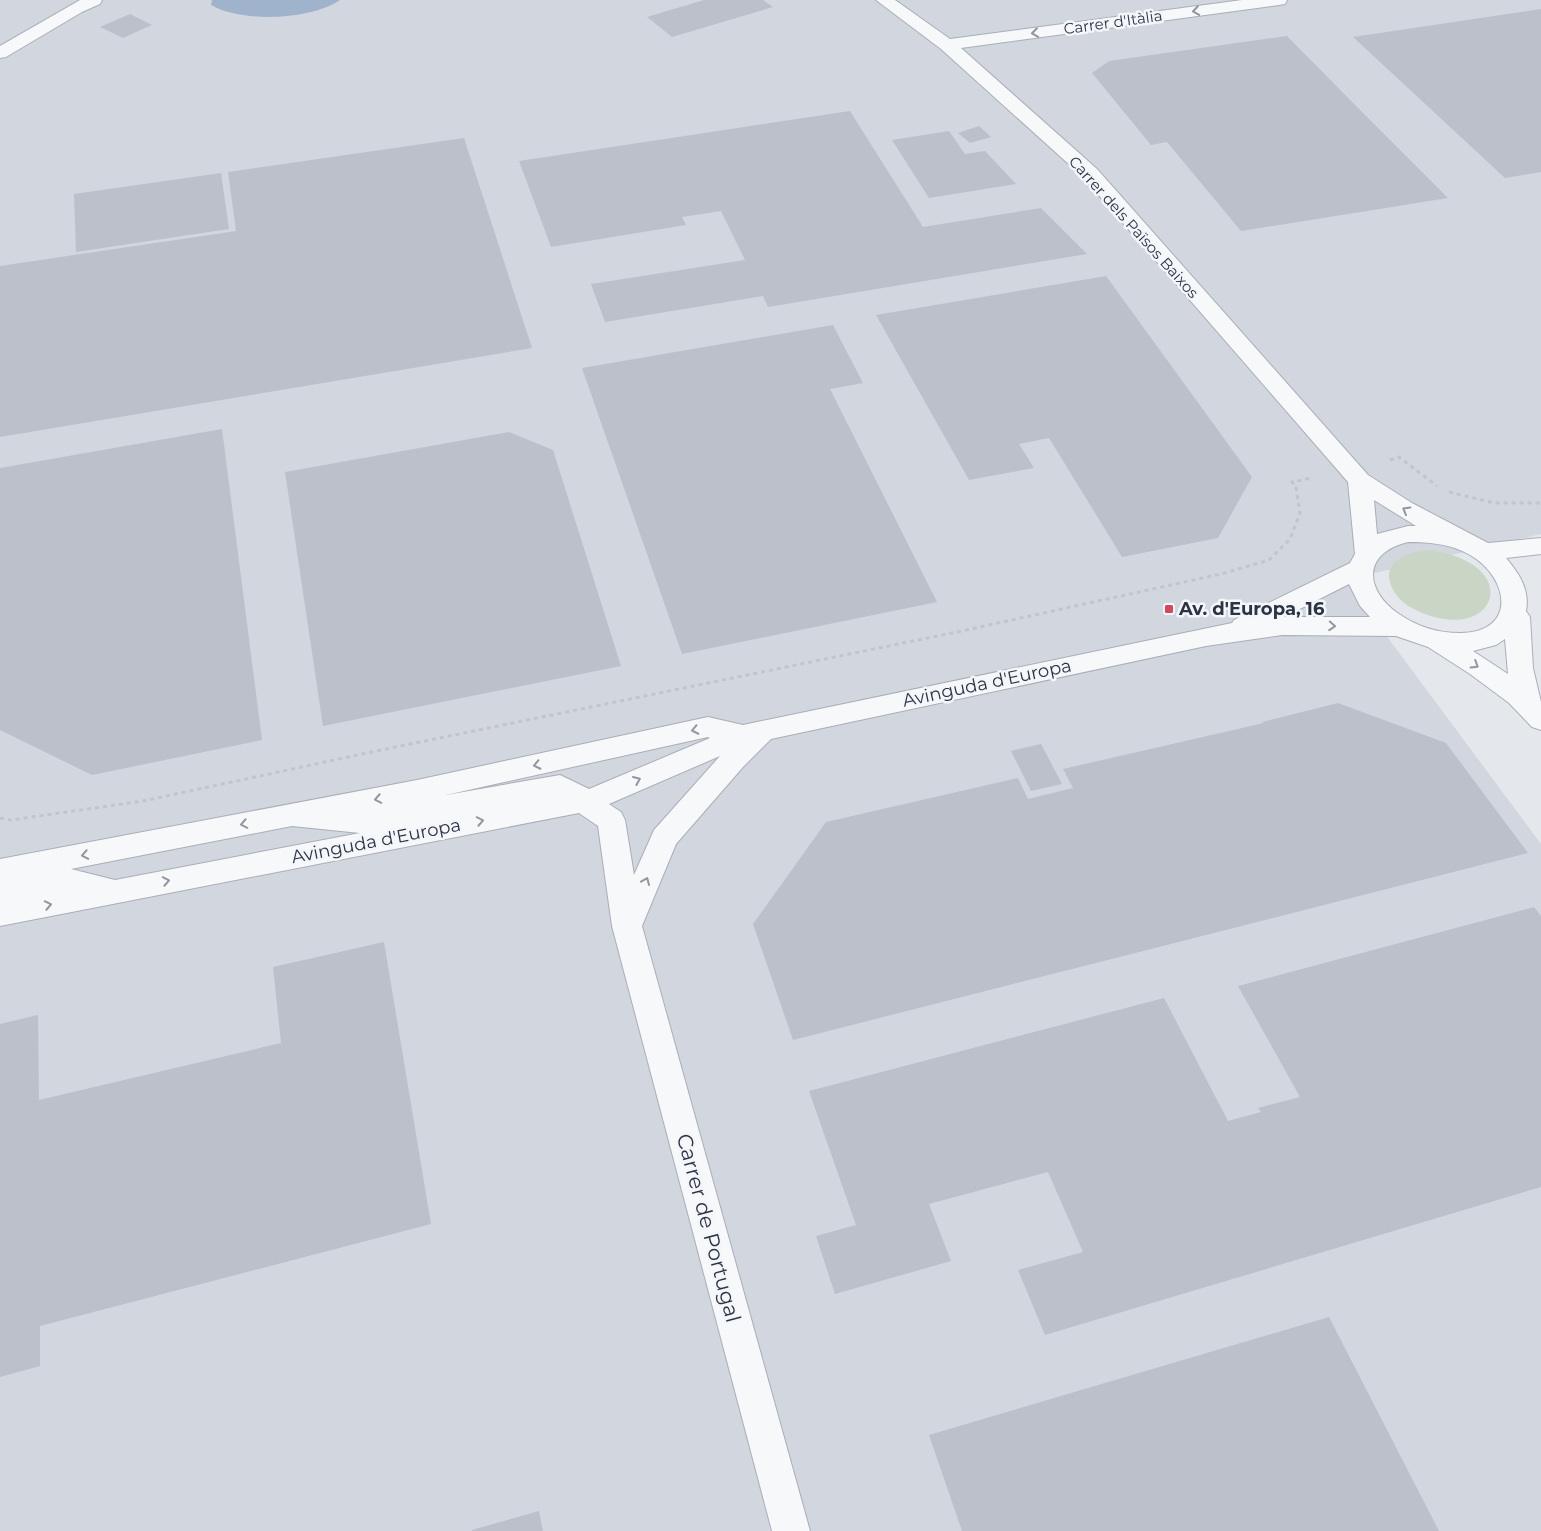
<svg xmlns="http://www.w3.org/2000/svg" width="1541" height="1531" viewBox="0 0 1541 1531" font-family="Montserrat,sans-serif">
<rect width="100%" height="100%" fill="#e4e7ec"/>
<path fill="#d2d6de" d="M 0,0 L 1541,0 L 1541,534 L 1345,580 L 1541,844 L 1541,1531 L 0,1531 Z"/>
<path fill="#c9d6c5" d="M 1428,550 C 1526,562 1498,647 1418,611 C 1405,606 1393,595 1390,582 C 1384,559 1410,552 1428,550 Z"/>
<path fill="#9fb4cc" d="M 212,0 L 340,0 C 311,20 242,23 211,5 Z"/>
<path fill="#bbc0ca" d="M 704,0 L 763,0 L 773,7 L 672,37 L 647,17 Z
M 1541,9 L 1541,172 L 1505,178 L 1353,37 Z
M 130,14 L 152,25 L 123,38 L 100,27 Z
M 1287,36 L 1363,113 L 1448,198 L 1241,231 L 1167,142 L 1151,145 L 1092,73 L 1109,61 Z
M 850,111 L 923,227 L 1041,208 L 1087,254 L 768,307 L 763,296 L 605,322 L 591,284 L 745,260 L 721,211 L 682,217 L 686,225 L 551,247 L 519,161 Z
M 979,126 L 991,137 L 970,143 L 958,133 Z
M 949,131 L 965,154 L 985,151 L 1016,184 L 929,198 L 892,140 Z
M 464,138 L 532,348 L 0,437 L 0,266 L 236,231 L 228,172 Z
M 221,173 L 229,229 L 76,252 L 74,194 Z
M 1106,276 L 1252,477 L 1218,538 L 1122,557 L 1049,438 L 1019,444 L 1034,468 L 969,480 L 876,315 Z
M 833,325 L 863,383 L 830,389 L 937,602 L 682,654 L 582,368 Z
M 222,429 L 262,740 L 92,775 L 0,730 L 0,468 Z
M 509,432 L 553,450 L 621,666 L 323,726 L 285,472 Z
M 1338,703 L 1446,743 L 1528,853 L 793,1040 L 753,924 L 826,822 L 1018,778 L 1028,799 L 1073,788 L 1063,769 L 1264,723 L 1262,722 Z
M 1041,744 L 1062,784 L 1031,791 L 1011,751 Z
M 1534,907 L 1541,916 L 1541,1187 L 1045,1335 L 1018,1270 L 1083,1252 L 1048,1172 L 929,1204 L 951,1261 L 835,1294 L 816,1236 L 856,1225 L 809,1091 L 1164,998 L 1228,1121 L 1261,1112 L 1258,1108 L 1300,1097 L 1238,986 Z
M 384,942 L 431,1224 L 40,1326 L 40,1366 L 0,1377 L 0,1024 L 38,1015 L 39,1100 L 281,1043 L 273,967 Z
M 1329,1317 L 1439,1531 L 962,1531 L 929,1435 Z
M 539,1511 L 543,1531 L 472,1531 L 472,1530 Z"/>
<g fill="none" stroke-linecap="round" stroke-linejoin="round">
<defs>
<path id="minor" d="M 80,0 L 102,0 L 100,4 L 82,12 L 6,57 L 0,58 L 0,46 Z
M 876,0 L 895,0 L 950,39 L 1242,0 L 1287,0 L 1285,4 L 1279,5 L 961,48 L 1097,169 L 1368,475 L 1412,503 L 1488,543 L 1541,538 L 1541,554 L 1506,558 C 1519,573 1530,590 1526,611 L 1530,617 L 1533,668 L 1541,702 L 1541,730 L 1532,727 L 1509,703 L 1470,674 L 1428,647 L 1396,636 L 1282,635 L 1206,646 L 771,739 L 743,767 L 676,844 L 642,926 L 810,1531 L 772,1531 L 612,926 L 598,826 L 579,813 L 0,926 L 0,859 L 417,780 L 708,717 L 743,725 L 1232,623 L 1234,620 L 1350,563 L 1355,554 L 1348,482 L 1083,177 L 941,49 ZM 1374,500 L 1416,526 L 1408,526 L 1377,534 ZM 1408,542 C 1430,542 1451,544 1470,555 C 1510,578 1517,633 1460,633 C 1438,633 1418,627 1399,614 C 1364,590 1362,553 1408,542 ZM 1349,584 L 1360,606 L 1370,617 L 1284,617 ZM 1505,639 L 1508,674 L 1473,651 L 1496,645 ZM 708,737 L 710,738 L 589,789 L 560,775 L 446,795 ZM 720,756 L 654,830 L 634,875 L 625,820 L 621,812 L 609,804 ZM 292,826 L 360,833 L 115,880 L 71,869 Z"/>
</defs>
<use href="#minor" stroke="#a9aeb7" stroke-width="2"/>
<path stroke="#c2c5cb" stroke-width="3" stroke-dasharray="4 4" stroke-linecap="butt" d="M 1390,460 L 1399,457 L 1437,486
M 1449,492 L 1494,503 L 1541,503
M 0,818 L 11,820 L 143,801 L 381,750 L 957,632 L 1221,574 L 1269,560 L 1290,539 L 1300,513 L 1296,487 L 1292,482 L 1311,478"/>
<use href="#minor" fill="#f7f8fa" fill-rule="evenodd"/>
</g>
<defs><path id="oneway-chevron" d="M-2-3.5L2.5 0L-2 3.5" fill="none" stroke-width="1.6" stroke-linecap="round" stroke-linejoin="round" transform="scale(1.25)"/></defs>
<g stroke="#9196a0">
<use href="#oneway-chevron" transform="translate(1196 11) rotate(172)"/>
<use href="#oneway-chevron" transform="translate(1035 33) rotate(172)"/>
<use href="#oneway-chevron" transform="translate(1406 510) rotate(-150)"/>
<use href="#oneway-chevron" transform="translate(1332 626) rotate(4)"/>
<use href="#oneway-chevron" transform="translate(1475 665) rotate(32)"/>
<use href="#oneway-chevron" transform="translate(695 730) rotate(168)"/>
<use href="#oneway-chevron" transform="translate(537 765) rotate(168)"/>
<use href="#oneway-chevron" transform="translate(637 780) rotate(-23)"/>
<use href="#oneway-chevron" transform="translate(378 799) rotate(169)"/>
<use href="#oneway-chevron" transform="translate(480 821) rotate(-11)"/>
<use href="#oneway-chevron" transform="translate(244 824) rotate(169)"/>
<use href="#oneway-chevron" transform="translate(85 855) rotate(169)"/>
<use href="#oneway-chevron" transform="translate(166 881) rotate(-11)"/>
<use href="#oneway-chevron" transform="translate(646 881) rotate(-67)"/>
<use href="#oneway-chevron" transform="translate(48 905) rotate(-11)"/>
</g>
<rect fill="#d1495b" stroke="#f4f6f9" stroke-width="2" x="1164" y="604" width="10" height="10" rx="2.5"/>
<g text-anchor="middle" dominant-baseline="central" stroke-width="5" stroke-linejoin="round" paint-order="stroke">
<g font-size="15" fill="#2b3445" stroke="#f4f6f9">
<text transform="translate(1113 22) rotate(-8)">Carrer d'Itàlia</text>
<text transform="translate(1134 227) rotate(48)">Carrer dels Països Baixos</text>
</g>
<g font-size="18" font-weight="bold" fill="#2b3445" stroke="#f4f6f9" text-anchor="start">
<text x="1179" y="609">Av. d'Europa, 16</text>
</g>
<g font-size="18" fill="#2b3445" stroke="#f4f6f9">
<text transform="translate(987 683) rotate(-12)">Avinguda d'Europa</text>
<text transform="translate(376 841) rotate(-11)">Avinguda d'Europa</text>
</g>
<g font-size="21" fill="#2b3445" stroke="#f4f6f9">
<text transform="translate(709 1228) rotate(75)">Carrer de Portugal</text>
</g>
</g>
</svg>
